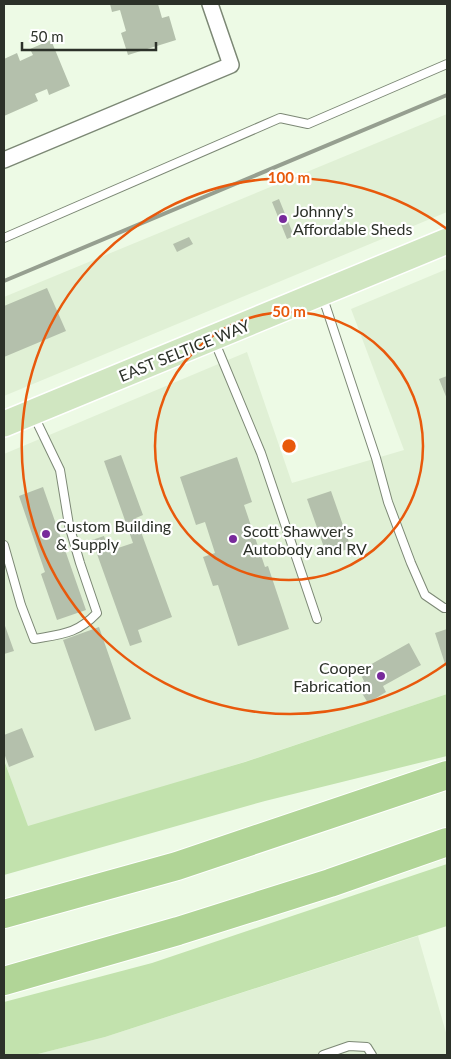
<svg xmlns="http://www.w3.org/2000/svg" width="451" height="1059" viewBox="0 0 451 1059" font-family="Lato,sans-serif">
<rect width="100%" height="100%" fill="#edfae5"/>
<path fill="#e0f0d5" d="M 447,114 L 447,212 L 4,396 L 4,297 Z
M 447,269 L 447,694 L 244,762 L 28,829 L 4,759 L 4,454 L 247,352 L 292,483 L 404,450 L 351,309 Z
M 418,936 L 447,1036 L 447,1055 L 34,1055 L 105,1037 Z"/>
<path fill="#c2e2ad" d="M 447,694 L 447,756 L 265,801 L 4,875 L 4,760 L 28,826 L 245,762 Z
M 447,864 L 447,926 L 105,1037 L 34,1055 L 4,1055 L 4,1002 L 152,963 Z"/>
<path fill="#b4c0ac" d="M 110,4 L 158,4 L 162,18 L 169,16 L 176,40 L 128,55 L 121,33 L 126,31 L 120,10 L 112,12 Z
M 51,40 L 70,86 L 49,95 L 47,89 L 35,94 L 38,101 L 4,116 L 4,59 L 17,53 L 20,61 L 33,55 L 30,49 Z
M 279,199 L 294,236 L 287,239 L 272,202 Z
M 189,237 L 193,244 L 177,252 L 173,244 Z
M 47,288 L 66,331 L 4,357 L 4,306 Z
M 447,376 L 447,399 L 439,379 Z
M 121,455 L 143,515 L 136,518 L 172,617 L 138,630 L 142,642 L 130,646 L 92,540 L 104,536 L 109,551 L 133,543 L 104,461 Z
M 237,457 L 252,502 L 244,505 L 265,567 L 268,566 L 289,629 L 238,646 L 218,585 L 213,586 L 203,557 L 215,553 L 205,522 L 196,525 L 180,477 Z
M 43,487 L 86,610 L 57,620 L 41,574 L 45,572 L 19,496 Z
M 331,491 L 351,548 L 327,556 L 307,499 Z
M 4,623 L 14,651 L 4,654 Z
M 99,627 L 131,719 L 95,731 L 63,640 Z
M 447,629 L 447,670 L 435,633 Z
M 409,643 L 421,665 L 383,686 L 386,692 L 368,703 L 357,685 L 364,681 L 359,671 Z
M 22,728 L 34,757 L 9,767 L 4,753 L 4,735 Z"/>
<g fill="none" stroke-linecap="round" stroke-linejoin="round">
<defs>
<path id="service" d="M 4,238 L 280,118 L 308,124 L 447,64
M 322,295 L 376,458 L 388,502 L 411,563 L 425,595 L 444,608 L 447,608
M 214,340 L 261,453 L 317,619
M 4,545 L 21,605 L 34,639 C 62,634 77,634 97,613 L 80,563 L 69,525 L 60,470 L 34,416
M 323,1055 L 349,1046 L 367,1047 L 372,1055"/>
<path id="minor" d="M 4,160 L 231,65 L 210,4"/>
<path id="primary" d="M 4,424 L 447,241"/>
<path id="motorway" d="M 4,914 L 177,866 L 447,775
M 4,981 L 178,931 L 330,883 L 447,842"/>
</defs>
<use href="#service" stroke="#7c8875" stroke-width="10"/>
<use href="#minor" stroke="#7c8875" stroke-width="18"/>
<use href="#primary" stroke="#fff" stroke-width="28"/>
<use href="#motorway" stroke="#fff" stroke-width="30"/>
<use href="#service" stroke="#fff" stroke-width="8"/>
<use href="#minor" stroke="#fff" stroke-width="15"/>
<use href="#primary" stroke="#d0e6c1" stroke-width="25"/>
<use href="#motorway" stroke="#b1d597" stroke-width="28"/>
<path stroke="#969f90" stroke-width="4" d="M 4,281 L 447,95"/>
</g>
<g fill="none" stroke="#e8590c" stroke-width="2.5">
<circle cx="289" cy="446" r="134"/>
<path d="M447 663A268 268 0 1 1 447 229"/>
</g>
<g fill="#782a9b" stroke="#fff" stroke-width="2">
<circle cx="283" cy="219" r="5"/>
<circle cx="46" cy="534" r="5"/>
<circle cx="233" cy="539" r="5"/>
<circle cx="381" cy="676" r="5"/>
</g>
<g text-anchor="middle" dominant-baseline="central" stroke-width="4.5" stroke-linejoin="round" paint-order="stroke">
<g font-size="16" fill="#2c3129" stroke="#fff" text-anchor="start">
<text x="293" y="210">Johnny's<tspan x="293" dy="18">Affordable Sheds</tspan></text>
<text x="56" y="525">Custom Building<tspan x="56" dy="18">&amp; Supply</tspan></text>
<text x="243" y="530">Scott Shawver's<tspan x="243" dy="18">Autobody and RV</tspan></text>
<text x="371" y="667" text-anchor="end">Cooper<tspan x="371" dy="18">Fabrication</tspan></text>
</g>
<g font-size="16" fill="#2c3129" stroke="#fff">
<text transform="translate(184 350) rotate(-22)">EAST SELTICE WAY</text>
</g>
</g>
<circle cx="289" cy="446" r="8" fill="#e8590c" stroke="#fff" stroke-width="2.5"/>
<g font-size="15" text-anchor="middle" font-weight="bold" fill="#e8590c" stroke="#fff" stroke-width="4.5" stroke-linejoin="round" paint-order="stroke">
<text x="289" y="183">100 m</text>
<text x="289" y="317">50 m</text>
</g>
<rect width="451" height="1059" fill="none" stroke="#2c3129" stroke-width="10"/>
<path d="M22 42v8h134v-8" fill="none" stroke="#2c3129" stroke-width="2.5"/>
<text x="30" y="42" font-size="15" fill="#2c3129" stroke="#ffffff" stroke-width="4" paint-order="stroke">50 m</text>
</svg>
